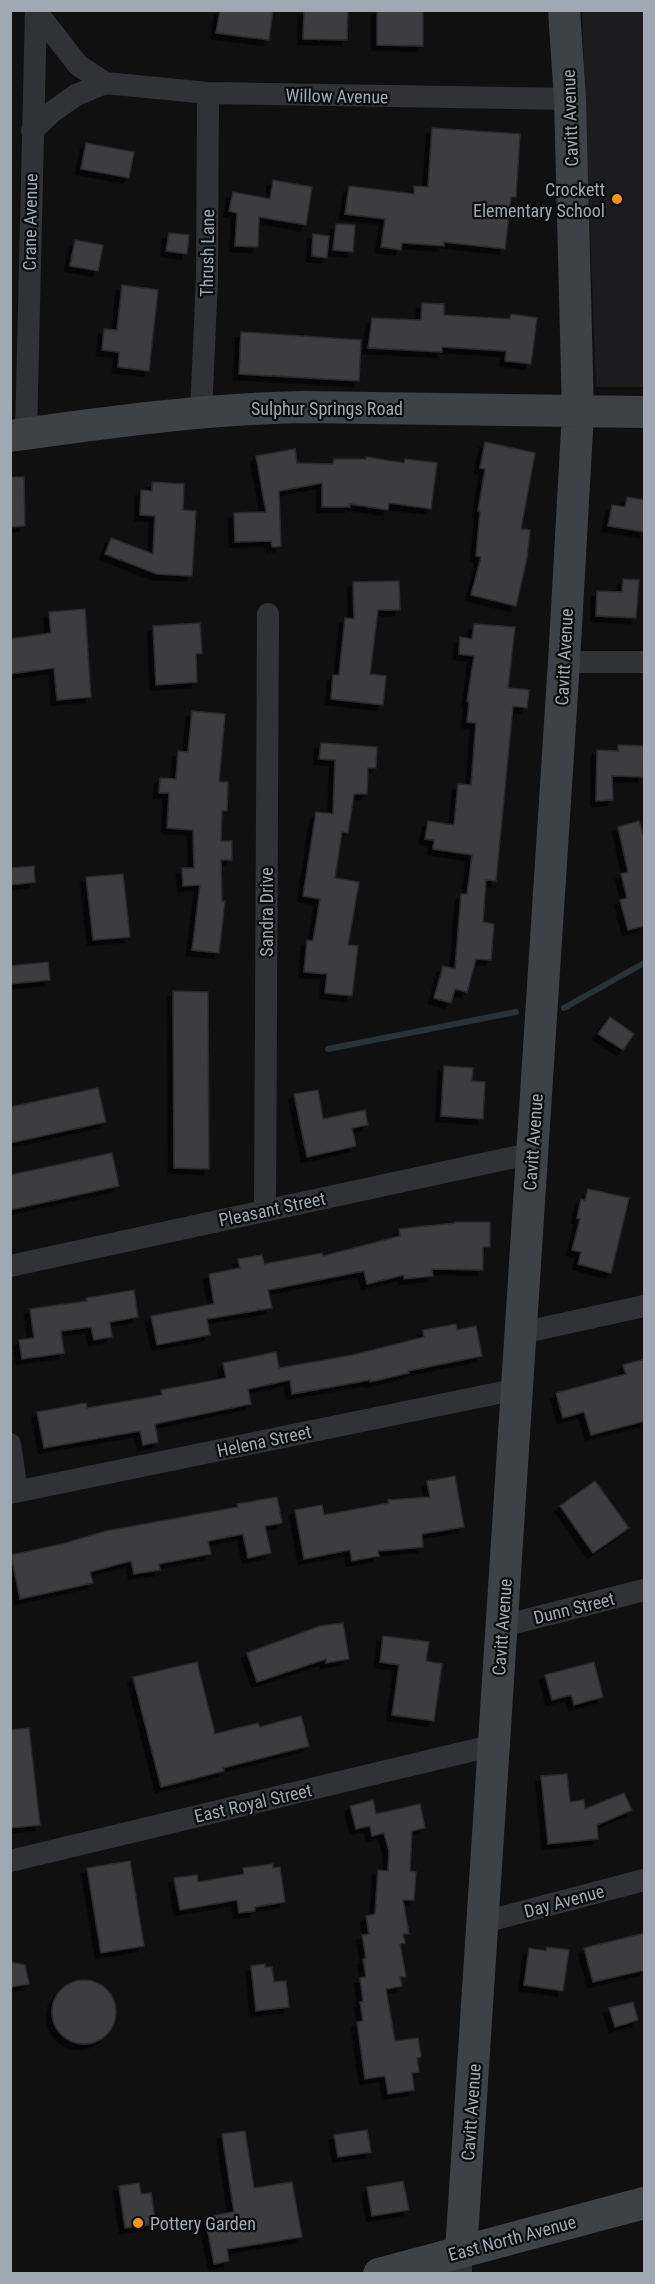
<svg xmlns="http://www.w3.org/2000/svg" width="655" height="2284" viewBox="0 0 655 2284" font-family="'Roboto Condensed',sans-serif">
<defs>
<filter id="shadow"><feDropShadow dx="-5.5" dy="5.5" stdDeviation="0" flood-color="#0009"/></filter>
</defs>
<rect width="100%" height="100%" fill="#101011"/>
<path fill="#1c1c1e" d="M 582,11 L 644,11 L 644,387 L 596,387 Z"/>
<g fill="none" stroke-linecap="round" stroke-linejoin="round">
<path stroke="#283237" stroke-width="6" d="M 564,1008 L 644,963
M 328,1049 L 516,1012"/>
</g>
<path fill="#3c3e41" stroke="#2a2a2d" stroke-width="1.5" filter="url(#shadow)" d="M 220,10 L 273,10 L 269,40 L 216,33 Z
M 330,10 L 348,10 L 347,40 L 303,39 L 304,11 Z
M 377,10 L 423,10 L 423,46 L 377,45 Z
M 432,128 L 520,134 L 516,197 L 511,197 L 505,249 L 444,242 L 444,246 L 402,243 L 401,250 L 381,247 L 385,219 L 345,214 L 349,186 L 414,194 L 414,186 L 428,187 Z
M 86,143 L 134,152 L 129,178 L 81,169 Z
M 273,180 L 312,187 L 306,225 L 259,217 L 258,247 L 235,246 L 237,213 L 229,211 L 233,192 L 270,199 Z
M 336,224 L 355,225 L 353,252 L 333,250 Z
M 169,233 L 189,235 L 187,254 L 166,251 Z
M 313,234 L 329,236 L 327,258 L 312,256 Z
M 75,240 L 103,245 L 98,271 L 70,266 Z
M 122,285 L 158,290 L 149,371 L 118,367 L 119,352 L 102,350 L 104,329 L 117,330 Z
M 422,303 L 444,304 L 444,315 L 510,319 L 511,314 L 537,318 L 531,364 L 505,361 L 506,351 L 442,347 L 442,352 L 368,348 L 372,318 L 421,320 Z
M 241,332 L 361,340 L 359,381 L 239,374 Z
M 485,442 L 535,453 L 521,529 L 530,530 L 527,558 L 516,606 L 471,595 L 481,557 L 476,556 L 480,512 L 478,511 L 485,469 L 480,468 Z
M 295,449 L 297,463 L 333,464 L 334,459 L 366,459 L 366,457 L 404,463 L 405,459 L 437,463 L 431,509 L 389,503 L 388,510 L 350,504 L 350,507 L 322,507 L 322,483 L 279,491 L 281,546 L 272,547 L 271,541 L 235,542 L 234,513 L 266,512 L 256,456 Z
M 10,477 L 24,477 L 25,526 L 10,527 Z
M 152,482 L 184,484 L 183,510 L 196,511 L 192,576 L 157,574 L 105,554 L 111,538 L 153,554 L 155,516 L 140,515 L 141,490 L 152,491 Z
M 627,497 L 645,500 L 645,532 L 608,526 L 612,505 L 625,507 Z
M 623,579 L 639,580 L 636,618 L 596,616 L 597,591 L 622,592 Z
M 399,581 L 400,610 L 378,610 L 370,674 L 386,676 L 383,705 L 331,699 L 333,675 L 339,675 L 345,618 L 354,619 L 353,582 Z
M 85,609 L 91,697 L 57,700 L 54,668 L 10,674 L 10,639 L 51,633 L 49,612 Z
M 200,623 L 202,653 L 196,654 L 197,682 L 156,685 L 153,626 Z
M 474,624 L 515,627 L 508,688 L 529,690 L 527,708 L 513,706 L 496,881 L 486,880 L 483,922 L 494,924 L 491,960 L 476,959 L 467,992 L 455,989 L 451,1003 L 434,998 L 443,966 L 455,969 L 461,894 L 467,894 L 472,855 L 433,849 L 434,840 L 425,839 L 428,821 L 454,825 L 458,784 L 471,785 L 476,723 L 467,722 L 469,702 L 467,701 L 474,656 L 459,654 L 460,637 L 472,639 Z
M 192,711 L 225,714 L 219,782 L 228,782 L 227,811 L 222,811 L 221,841 L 232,841 L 232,860 L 221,860 L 222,901 L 225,901 L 219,953 L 192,950 L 200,885 L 183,886 L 182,868 L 194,868 L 193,830 L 167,828 L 169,793 L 159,793 L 160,778 L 176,779 L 178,751 L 188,752 Z
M 321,743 L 377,747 L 376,768 L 368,768 L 367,794 L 354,794 L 348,833 L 342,832 L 335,878 L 359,882 L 348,945 L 358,946 L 352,996 L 325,993 L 327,974 L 304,972 L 307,940 L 313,941 L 320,899 L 303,896 L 316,812 L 333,814 L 335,760 L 319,759 Z
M 618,745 L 644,746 L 643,777 L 612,776 L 613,800 L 596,801 L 597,750 L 618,751 Z
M 639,821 L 645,840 L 645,926 L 628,930 L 620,900 L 627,898 L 621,874 L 628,872 L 618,827 Z
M 34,866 L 35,882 L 10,885 L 10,868 Z
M 123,874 L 130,937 L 93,940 L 86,877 Z
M 48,962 L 50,980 L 10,984 L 10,966 Z
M 173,991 L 208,992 L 209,1169 L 174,1168 Z
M 610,1017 L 634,1034 L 623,1050 L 598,1034 Z
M 444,1066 L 473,1068 L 472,1081 L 485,1082 L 483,1119 L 441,1116 Z
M 98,1088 L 106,1122 L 10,1143 L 10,1107 Z
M 318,1090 L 323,1119 L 365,1110 L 368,1125 L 352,1128 L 356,1146 L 307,1157 L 294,1094 Z
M 112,1153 L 119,1186 L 10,1210 L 10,1175 Z
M 588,1189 L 629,1198 L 611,1273 L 578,1264 L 581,1252 L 572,1250 L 580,1219 L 577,1218 L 581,1199 L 585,1200 Z
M 455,1222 L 490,1222 L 490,1247 L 483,1247 L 483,1270 L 432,1269 L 433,1276 L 404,1279 L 404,1275 L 367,1284 L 364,1271 L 268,1290 L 272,1308 L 207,1319 L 210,1335 L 157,1345 L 151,1316 L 214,1304 L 209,1274 L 240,1268 L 238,1259 L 262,1255 L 264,1264 L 322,1253 L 323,1256 L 400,1236 L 399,1229 L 455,1223 Z
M 134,1290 L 138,1317 L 110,1322 L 112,1337 L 94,1340 L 91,1327 L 61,1331 L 64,1353 L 22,1359 L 19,1340 L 34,1338 L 30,1309 L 87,1301 L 86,1298 Z
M 456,1324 L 457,1330 L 476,1326 L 482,1356 L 408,1371 L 409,1373 L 370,1382 L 370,1380 L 292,1394 L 290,1380 L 248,1389 L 251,1404 L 155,1424 L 158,1442 L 143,1445 L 140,1431 L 44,1448 L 37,1412 L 86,1403 L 87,1408 L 162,1395 L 161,1390 L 226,1378 L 223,1363 L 276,1352 L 279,1368 L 353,1355 L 424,1337 L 423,1330 Z
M 645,1359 L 645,1421 L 591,1435 L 584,1412 L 563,1418 L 556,1393 L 626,1374 L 623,1365 Z
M 455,1476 L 464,1527 L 422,1534 L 423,1547 L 378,1551 L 379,1556 L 352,1561 L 350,1550 L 304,1559 L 295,1510 L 322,1505 L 324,1515 L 389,1503 L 388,1500 L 430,1497 L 427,1481 Z
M 595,1481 L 629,1528 L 593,1553 L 560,1506 Z
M 277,1497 L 282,1523 L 265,1526 L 271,1553 L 248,1558 L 243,1534 L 208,1541 L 211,1554 L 159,1564 L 160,1570 L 134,1574 L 131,1561 L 90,1572 L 93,1583 L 20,1599 L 11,1555 L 62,1544 L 106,1531 L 238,1507 L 237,1504 Z
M 343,1623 L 349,1659 L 326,1663 L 326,1659 L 257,1682 L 247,1653 L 320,1626 Z
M 383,1636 L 429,1642 L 426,1661 L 442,1664 L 434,1721 L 392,1715 L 399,1665 L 380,1662 Z
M 197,1662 L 215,1734 L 258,1723 L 260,1727 L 301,1716 L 309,1746 L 223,1768 L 224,1771 L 161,1787 L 133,1677 Z
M 594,1662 L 603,1697 L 574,1705 L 571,1695 L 552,1700 L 545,1675 Z
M 29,1728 L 40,1825 L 10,1828 L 10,1730 Z
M 567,1774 L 570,1802 L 584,1800 L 585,1809 L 624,1793 L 632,1810 L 597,1825 L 598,1839 L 548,1844 L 541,1776 Z
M 373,1800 L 376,1814 L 420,1804 L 425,1828 L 412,1831 L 410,1871 L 416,1872 L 414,1900 L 403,1900 L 409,1934 L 403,1934 L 405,1943 L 400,1944 L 406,1977 L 400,1977 L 402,1986 L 386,1989 L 395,2041 L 418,2038 L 421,2057 L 417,2058 L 419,2072 L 412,2073 L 414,2090 L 388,2094 L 385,2076 L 365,2079 L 357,2022 L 363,2021 L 360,2002 L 363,2002 L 360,1978 L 366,1977 L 363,1959 L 366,1958 L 362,1935 L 369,1934 L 366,1916 L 375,1914 L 378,1870 L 388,1871 L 389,1851 L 384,1833 L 372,1836 L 370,1826 L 356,1829 L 350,1806 Z
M 130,1861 L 144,1946 L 101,1953 L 87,1868 Z
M 273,1864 L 273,1868 L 280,1867 L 285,1902 L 255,1907 L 255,1911 L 239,1913 L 237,1900 L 180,1910 L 174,1878 L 197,1875 L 198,1882 L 244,1874 L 243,1868 Z
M 645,1933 L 645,1970 L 593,1982 L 584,1948 Z
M 547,1947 L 569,1950 L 563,1991 L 524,1985 L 529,1948 L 546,1951 Z
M 10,1962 L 25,1965 L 29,1984 L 10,1987 Z
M 265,1964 L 265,1967 L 272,1967 L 274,1982 L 286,1981 L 289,2007 L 256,2011 L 251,1966 Z
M52 2012a32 32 0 1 1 64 0a32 32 0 1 1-64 0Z
M 633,2002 L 638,2020 L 615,2027 L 609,2008 Z
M 367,2130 L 371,2152 L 338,2157 L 334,2135 Z
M 245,2131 L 254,2188 L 292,2182 L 302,2237 L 227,2249 L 229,2261 L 214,2264 L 205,2217 L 234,2212 L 222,2134 Z
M 403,2181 L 409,2210 L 372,2216 L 367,2187 Z
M 139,2183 L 141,2194 L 151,2193 L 156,2224 L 125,2228 L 119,2186 Z"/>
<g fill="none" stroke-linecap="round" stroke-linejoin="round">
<path stroke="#313236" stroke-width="22" d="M 36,11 L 78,65 L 105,83
M 32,131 L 52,112 L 76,95 L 105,83 L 208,93 L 570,99
M 201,412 L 207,279 L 208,93
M 26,434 L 36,10
M 564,662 L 644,662
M 265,1210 L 268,614
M 10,1266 L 533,1153
M 521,1333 L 644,1306
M 10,1444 L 17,1491
M 10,1493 L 518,1389
M 503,1626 L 644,1590
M 10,1861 L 495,1745
M 484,1922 L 644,1880
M 461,2274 L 461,2252"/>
<path stroke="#3e4246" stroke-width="32" d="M 10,436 C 108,422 205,409 303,407 L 644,412
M 461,2252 L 564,662 L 578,412 L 570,99 L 564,10
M 379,2274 L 644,2203"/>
</g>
<g fill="#fb921e" stroke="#0b0b0c" stroke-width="2">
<circle cx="617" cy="199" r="6"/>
<circle cx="138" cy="2223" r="6"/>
</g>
<g text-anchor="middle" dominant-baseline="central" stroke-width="4.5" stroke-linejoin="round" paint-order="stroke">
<g font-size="18" fill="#a0a8b3" stroke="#0b0b0c">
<text transform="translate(337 96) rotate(1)">Willow Avenue</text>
<text transform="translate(570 118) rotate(-92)">Cavitt Avenue</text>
<text transform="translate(30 222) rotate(-89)">Crane Avenue</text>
<text transform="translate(207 253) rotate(-89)">Thrush Lane</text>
<text x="327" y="408">Sulphur Springs Road</text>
<text transform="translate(564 657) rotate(-87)">Cavitt Avenue</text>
<text transform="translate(266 912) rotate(-90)">Sandra Drive</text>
<text transform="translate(533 1142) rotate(-86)">Cavitt Avenue</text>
<text transform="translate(272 1209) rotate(-12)">Pleasant Street</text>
<text transform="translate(264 1441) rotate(-12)">Helena Street</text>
<text transform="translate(574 1608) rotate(-14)">Dunn Street</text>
<text transform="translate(502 1627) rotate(-86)">Cavitt Avenue</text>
<text transform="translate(253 1803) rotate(-13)">East Royal Street</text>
<text transform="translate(564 1901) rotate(-15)">Day Avenue</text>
<text transform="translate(471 2112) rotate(-86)">Cavitt Avenue</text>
<text transform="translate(512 2238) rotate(-15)">East North Avenue</text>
</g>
<g font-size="18" fill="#a0a8b3" stroke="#0b0b0c" text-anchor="end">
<text x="605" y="189">Crockett<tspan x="605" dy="21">Elementary School</tspan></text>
<text x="150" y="2223" text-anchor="start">Pottery Garden</text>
</g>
</g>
<rect width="655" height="2284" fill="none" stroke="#a0a8b3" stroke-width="24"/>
</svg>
